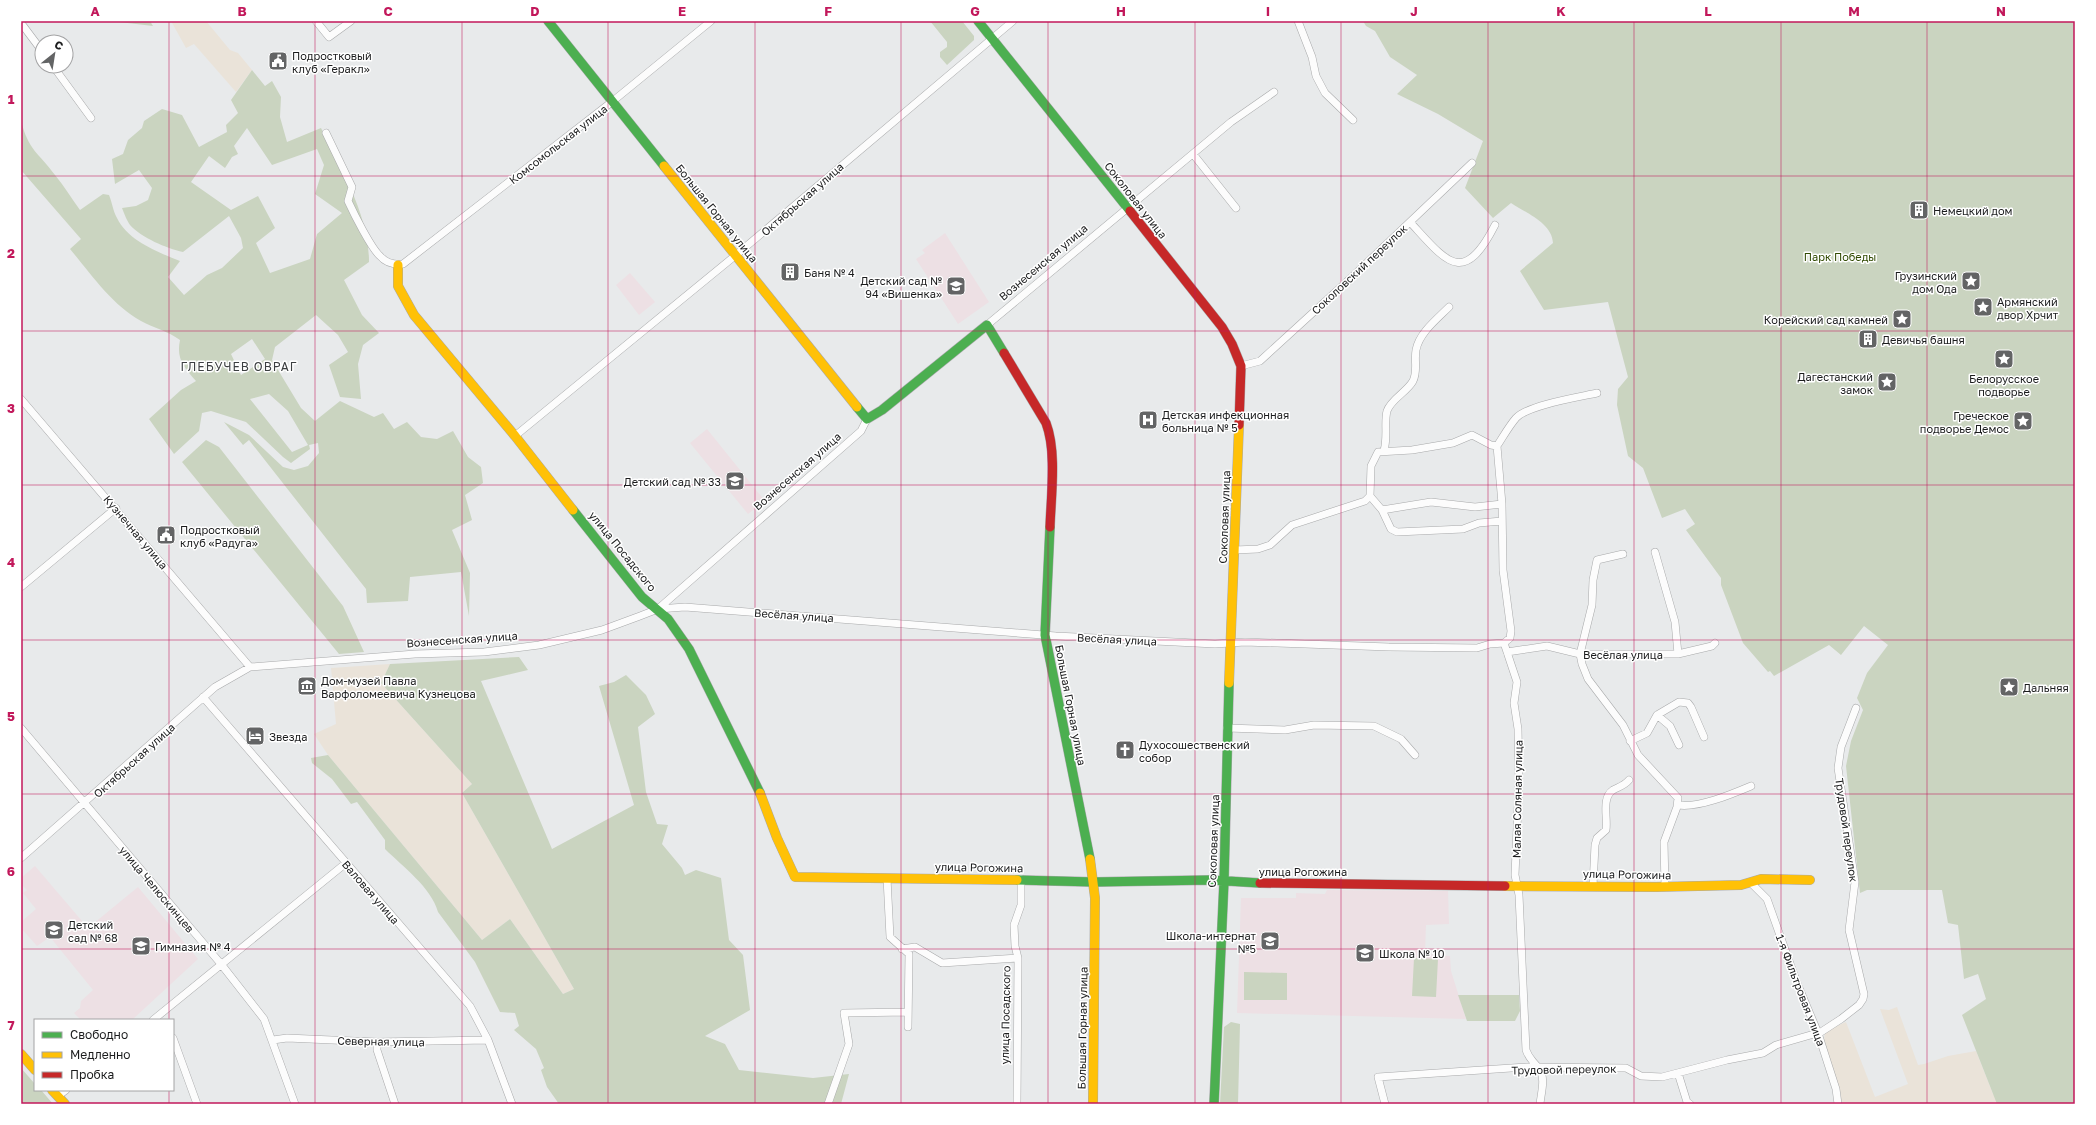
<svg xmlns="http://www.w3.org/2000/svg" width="2096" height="1125" viewBox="0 0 2096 1125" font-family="'Golos Text',sans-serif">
<rect width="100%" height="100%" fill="#e8eaeb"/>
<path fill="#eae3d9" d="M 171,21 L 206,21 L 230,50 L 238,53 L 252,70 L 236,92 L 194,44 L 186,48 Z
M 390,664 L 381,683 L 472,784 L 462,793 L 574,989 L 563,994 L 510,919 L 482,940 L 328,755 L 314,734 L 336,724 L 331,668 Z
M 1897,1007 L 1918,1065 L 1924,1064 L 1948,1056 L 1976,1051 L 1993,1094 L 2075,1104 L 1840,1104 L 1824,1041 L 1825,1031 L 1846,1022 L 1875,1097 L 1908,1084 L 1880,1009 L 1889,1010 Z"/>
<path fill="#ede0e4" d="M 945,233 L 989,302 L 958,324 L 916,259 L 925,253 L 922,250 Z
M 630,273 L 655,302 L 639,315 L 616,285 Z
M 707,429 L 765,501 L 748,514 L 690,443 Z
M 35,866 L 88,928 L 138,887 L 198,959 L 132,1020 L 81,1020 L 74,1013 L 80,1008 L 81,1001 L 93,990 L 50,937 L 37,946 L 21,928 L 21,922 L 36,909 L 23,893 L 27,890 L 21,884 L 21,878 Z
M 1327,890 L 1448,891 L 1449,924 L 1426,925 L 1425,954 L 1450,956 L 1451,971 L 1466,1019 L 1237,1013 L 1241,898 L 1296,898 L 1296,893 L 1325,894 Z"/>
<path fill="#cad4c0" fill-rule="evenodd" d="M 118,21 L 150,21 L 153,26 L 119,22 Z
M 930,21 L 962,21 L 974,36 L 974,40 L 947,65 L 940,57 L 940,52 L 947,47 L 947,42 Z
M 1363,21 L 2075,21 L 2075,1104 L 1997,1104 L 1962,1015 L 1986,999 L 1978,974 L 1964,979 L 1958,925 L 1948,923 L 1942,890 L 1867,890 L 1860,893 L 1846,766 L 1851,741 L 1863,710 L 1857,698 L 1867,673 L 1888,645 L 1864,626 L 1841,655 L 1829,645 L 1774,676 L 1770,671 L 1768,672 L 1743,643 L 1721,585 L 1721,578 L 1686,530 L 1695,524 L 1685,509 L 1662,518 L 1643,468 L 1628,456 L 1617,405 L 1618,389 L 1628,377 L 1608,302 L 1544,310 L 1520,271 L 1553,243 C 1552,223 1526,213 1511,203 L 1493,218 L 1465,188 L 1483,141 L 1438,114 L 1397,94 L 1417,75 L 1390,57 L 1375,31 L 1366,26 Z
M 252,70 L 265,86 L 272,81 L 281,97 L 280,117 L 287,142 L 321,128 C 341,170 369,214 369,262 L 344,280 L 362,315 L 379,333 L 363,345 L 358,364 L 361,399 L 340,397 L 329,365 L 348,352 L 338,335 L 316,315 L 275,347 L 272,360 L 301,408 L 315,421 L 340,401 L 374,417 L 383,413 L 394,429 L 407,422 L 421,437 L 437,439 L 453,431 L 468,457 L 481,467 L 483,483 L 465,495 L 472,520 L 452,530 L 470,573 L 469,616 L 461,572 L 410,577 L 408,601 L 367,603 L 366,589 L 249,440 L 243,445 L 224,422 L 249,435 L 283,467 L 294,470 L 308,466 L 319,453 L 318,443 L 309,445 L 310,449 L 291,463 L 283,457 L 246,422 L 211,411 L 202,413 L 199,431 L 174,454 L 149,419 L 181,390 L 196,381 C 184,367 176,359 180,340 C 168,331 154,328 141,321 C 112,305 91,274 70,249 L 81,239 L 21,170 L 21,121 C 29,151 38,152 55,175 C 64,186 72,199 80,210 L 103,194 L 109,195 C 112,202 113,211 117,218 C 128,241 158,252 180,261 L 168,277 L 184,295 L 207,275 L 222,268 L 243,248 L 241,238 L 229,216 L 183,252 C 166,248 142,238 130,225 C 127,221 124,213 122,208 L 136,206 L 148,200 L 152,188 L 139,170 L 115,184 L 112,159 L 123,154 L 128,140 L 142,128 L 144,121 L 162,109 L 182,115 L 199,147 L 227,132 L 226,125 L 238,113 L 231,100 ZM 247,128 L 272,165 L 317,149 L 324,165 L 315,194 L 342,213 L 317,234 L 310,259 L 270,273 L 256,243 L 275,228 L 258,196 L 231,210 L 191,182 L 209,156 L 225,168 L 232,157 L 238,154 L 234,146 ZM 252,339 L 265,359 L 241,375 L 231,354 ZM 269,394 L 288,411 L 308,445 L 292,452 L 250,399 Z
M 206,440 L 219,447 L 343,606 L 364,652 L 339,654 L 182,462 Z
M 519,657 L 528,670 L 481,681 L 552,849 L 634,805 L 599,686 L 614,682 L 626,675 L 646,695 L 655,714 L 638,727 L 646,792 L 657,824 L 668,825 L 662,844 L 682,868 L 685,875 L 696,870 L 721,878 L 729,940 L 743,955 L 750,1010 L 705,1036 L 725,1044 L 739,1070 L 813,1078 L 849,1074 L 841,1104 L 559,1104 L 547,1087 L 541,1070 L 544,1068 L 536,1049 L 514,1030 L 519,1026 L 515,1013 L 500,1012 L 475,962 L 438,912 C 431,887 403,867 385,849 L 385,840 L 357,802 L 351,804 L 332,779 L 312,763 L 311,758 L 328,755 L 482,940 L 510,919 L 563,994 L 574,989 L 462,793 L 472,784 L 381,683 L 390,664 Z
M 1414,958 L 1438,959 L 1436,997 L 1412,996 Z
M 1244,972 L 1287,973 L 1287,1000 L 1244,1000 Z
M 1458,995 L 1519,995 L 1520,1011 L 1515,1021 L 1467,1021 Z
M 1231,1022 L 1240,1024 L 1238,1104 L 1220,1104 L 1224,1027 Z
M 21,1068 L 35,1084 L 35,1090 L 41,1090 L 53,1104 L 21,1104 Z"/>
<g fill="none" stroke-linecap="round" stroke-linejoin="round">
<defs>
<path id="street" d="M 316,21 L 329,37 L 351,21
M 1298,21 L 1312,57 L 1316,76 L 1325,93 L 1353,120
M 21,23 L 42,51
M 53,66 L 91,118
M 326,133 L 352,187 L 348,201 C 354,214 371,248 380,256 C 386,263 394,265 403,264 L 613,101 L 711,21
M 1193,154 L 1236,208
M 1410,222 C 1446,261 1463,288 1495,225
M 987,325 L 1231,122 L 1274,92
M 1241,366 L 1260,361 L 1352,277 L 1472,163
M 21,399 L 250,667
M 515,436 L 736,255 L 1013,21
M 1497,446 L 1502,504 L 1503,570 L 1511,631 L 1510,638 L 1504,643
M 1497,446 C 1503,437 1509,426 1516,418 C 1528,405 1579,397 1597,393
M 1384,451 C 1388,436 1384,422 1387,411 C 1391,399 1407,392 1413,381 C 1418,371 1414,361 1416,350 C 1419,333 1437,319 1449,307
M 1370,496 L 1371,466 L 1378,452 L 1412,450 L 1453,443 L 1472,435 L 1491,445 L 1497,446
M 1370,496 L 1382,510 L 1391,529 L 1397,532 L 1463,529 L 1479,523 L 1502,521
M 1382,510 L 1431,502 L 1475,507 L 1502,504
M 1235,550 L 1258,549 L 1270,545 L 1292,525 L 1365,501 L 1370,496
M 1655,552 L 1675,622 L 1678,654
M 1623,554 L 1597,560 L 1593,580 L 1592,605 L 1580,654 L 1582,664 L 1588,679 L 1623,725 L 1638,755 L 1678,798 L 1677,807 L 1664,842 L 1665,887
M 21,587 L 116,508
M 658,609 L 685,607 L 1056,636 L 1215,644 L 1245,642 L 1389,647 L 1477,648 L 1490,644 L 1504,643
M 1504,643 L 1517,682 L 1514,703 L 1518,729 L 1519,781 L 1515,875 L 1519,895 L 1526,1050 C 1530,1061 1533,1060 1539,1069 C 1546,1078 1541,1093 1540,1104
M 1507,652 L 1547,646 L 1580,654 L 1678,654 L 1712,646 L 1715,643
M 203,697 L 470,1006 L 488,1040 L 512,1104
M 1657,715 L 1670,726 L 1679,745
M 21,728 L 221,964 L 264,1019 L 295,1104
M 1227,728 L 1285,730 L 1314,725 L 1374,726 L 1401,739 L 1415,755
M 1630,741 L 1647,733 L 1657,715 L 1679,702 L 1688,703 L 1691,707 L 1704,737
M 1678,805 C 1699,808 1732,794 1751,786
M 21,858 L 215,687 L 250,667 L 415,654 L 484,652 L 539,645 L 602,630 L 640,616 L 658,609 L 861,431 L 867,419
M 887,878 L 890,937 L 909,954 L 908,1027
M 1751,883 L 1767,899 L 1797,983 L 1818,1033 L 1836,1089 L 1838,1104
M 1593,886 L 1595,845 L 1597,838 L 1606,830 C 1608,818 1601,798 1613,790 C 1618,787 1624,786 1629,780
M 902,949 L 915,947 L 942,963 L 1018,958
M 153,1020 L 346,863
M 173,1038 L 197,1104
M 273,1040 L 287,1038 L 377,1042 L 488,1040
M 377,1042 L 377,1050 L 395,1104
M 1678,1073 L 1687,1102 L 1690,1104
M 58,1096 L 66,1090
M 828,1104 L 849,1044 L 844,1013 L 908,1012
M 1017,1104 L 1018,958 L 1015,946 L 1014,925 L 1021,905 L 1021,879
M 1385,1104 L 1378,1077 L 1527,1067 L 1626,1068 L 1641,1076 L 1662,1077 L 1727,1060 L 1763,1053 L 1776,1045 L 1821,1032 L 1841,1019 L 1859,1005 L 1863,999 L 1864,994 L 1849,930 L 1855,882 L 1838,768 L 1841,747 L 1856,708"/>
<path id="fast" d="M 548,21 L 664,166
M 978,21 L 1130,211
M 857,407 L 867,419 L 882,410 L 987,325 L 1004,353
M 573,510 L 642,597 L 668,619 L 689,649 L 760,793
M 1050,527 L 1045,635 L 1090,859
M 1017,880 L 1094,882 L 1211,880 L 1260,883
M 1214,1104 L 1224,881 L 1229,683"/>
<path id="slow" d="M 664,166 L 857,407
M 398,265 L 398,286 L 414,315 L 515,436 L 573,510
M 1229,683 L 1239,425
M 760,793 L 777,838 L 795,877 L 1017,880
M 1090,859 L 1095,898 L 1093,1104
M 1505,886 L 1656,887 L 1741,885 L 1761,879 L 1810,880
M 21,1054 L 35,1070
M 52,1090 L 65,1104"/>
<path id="jam" d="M 1130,211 L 1222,327 L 1232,344 L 1241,366 L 1239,425
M 1004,353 L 1046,423 C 1057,452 1051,496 1050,527
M 1260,883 L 1505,886"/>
</defs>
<use href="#street" stroke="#a8a9aa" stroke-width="8"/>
<use href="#fast" stroke="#a8a9aa" stroke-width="10"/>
<use href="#slow" stroke="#a8a9aa" stroke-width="10"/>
<use href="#jam" stroke="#a8a9aa" stroke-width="10"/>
<use href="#street" stroke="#fcfcfc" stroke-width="7"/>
<use href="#fast" stroke="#4caf50" stroke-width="9"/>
<use href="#slow" stroke="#ffc107" stroke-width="9"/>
<use href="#jam" stroke="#c62828" stroke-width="9"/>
</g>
<path fill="none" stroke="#c2185b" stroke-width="1" stroke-opacity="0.55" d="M 169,21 L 169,1020M 315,21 L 315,1104M 462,21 L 462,1104M 608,21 L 608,1104M 755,21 L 755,1104M 901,21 L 901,1104M 1048,21 L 1048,1104M 1195,21 L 1195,1104M 1341,21 L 1341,1104M 1488,21 L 1488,1104M 1634,21 L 1634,1104M 1781,21 L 1781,1104M 1927,21 L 1927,1104M 21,176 L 2075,176M 21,331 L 2075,331M 21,485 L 2075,485M 21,640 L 2075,640M 21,794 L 2075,794M 21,949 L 2075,949M 169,1090 L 169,1104"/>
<defs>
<symbol id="civic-square" viewBox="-11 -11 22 22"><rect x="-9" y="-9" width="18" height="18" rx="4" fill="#636465" stroke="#fff"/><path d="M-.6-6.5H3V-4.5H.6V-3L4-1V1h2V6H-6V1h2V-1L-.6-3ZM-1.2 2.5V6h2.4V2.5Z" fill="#fff"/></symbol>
<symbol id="building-square" viewBox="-11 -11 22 22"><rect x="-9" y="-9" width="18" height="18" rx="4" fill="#636465" stroke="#fff"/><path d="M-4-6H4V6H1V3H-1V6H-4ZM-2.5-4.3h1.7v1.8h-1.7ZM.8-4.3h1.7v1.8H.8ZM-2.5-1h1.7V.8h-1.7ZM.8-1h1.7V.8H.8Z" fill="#fff"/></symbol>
<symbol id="sight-square" viewBox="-11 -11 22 22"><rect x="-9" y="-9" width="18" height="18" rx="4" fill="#636465" stroke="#fff"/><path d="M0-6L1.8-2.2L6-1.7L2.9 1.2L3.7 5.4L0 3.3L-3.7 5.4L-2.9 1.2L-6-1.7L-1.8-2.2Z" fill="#fff"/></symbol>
<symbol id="school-square" viewBox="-11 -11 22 22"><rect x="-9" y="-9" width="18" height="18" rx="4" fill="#636465" stroke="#fff"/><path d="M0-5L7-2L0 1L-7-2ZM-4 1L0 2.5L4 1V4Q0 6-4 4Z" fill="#fff"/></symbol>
<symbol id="hospital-square" viewBox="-11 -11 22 22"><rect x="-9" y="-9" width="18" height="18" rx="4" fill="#636465" stroke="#fff"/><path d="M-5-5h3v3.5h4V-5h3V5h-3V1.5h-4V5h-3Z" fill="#fff"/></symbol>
<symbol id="museum-square" viewBox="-11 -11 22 22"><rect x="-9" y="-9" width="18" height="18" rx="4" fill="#636465" stroke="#fff"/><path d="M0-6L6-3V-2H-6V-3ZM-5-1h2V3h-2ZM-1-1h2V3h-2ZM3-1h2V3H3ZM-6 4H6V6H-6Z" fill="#fff"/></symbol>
<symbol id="hotel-square" viewBox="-11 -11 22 22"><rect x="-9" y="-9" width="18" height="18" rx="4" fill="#636465" stroke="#fff"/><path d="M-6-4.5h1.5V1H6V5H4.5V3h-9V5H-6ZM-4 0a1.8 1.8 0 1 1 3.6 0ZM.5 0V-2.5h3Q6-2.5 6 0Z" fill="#fff"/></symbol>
<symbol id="church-square" viewBox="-11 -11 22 22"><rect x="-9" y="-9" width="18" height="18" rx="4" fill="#636465" stroke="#fff"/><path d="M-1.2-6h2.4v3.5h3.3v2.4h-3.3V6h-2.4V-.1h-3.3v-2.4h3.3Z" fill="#fff"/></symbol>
</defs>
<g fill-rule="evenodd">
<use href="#civic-square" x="267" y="50" width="22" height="22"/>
<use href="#building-square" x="1908" y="199" width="22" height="22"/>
<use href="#building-square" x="779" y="261" width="22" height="22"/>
<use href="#sight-square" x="1960" y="270" width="22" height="22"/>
<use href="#school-square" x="945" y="275" width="22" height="22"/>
<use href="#sight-square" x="1972" y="296" width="22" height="22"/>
<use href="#sight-square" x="1891" y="308" width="22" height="22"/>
<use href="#building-square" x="1857" y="328" width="22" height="22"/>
<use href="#sight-square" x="1993" y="348" width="22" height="22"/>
<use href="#sight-square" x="1876" y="371" width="22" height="22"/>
<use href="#hospital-square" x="1137" y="409" width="22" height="22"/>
<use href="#sight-square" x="2012" y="410" width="22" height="22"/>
<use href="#school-square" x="724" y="470" width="22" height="22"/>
<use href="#civic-square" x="155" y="524" width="22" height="22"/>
<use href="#museum-square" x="296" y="675" width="22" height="22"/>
<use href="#sight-square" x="1998" y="676" width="22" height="22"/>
<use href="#hotel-square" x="244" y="725" width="22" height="22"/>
<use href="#church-square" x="1114" y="739" width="22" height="22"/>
<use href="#school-square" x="43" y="919" width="22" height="22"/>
<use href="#school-square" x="1259" y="930" width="22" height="22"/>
<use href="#school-square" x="130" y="935" width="22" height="22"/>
<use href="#school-square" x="1354" y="942" width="22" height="22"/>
</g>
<g text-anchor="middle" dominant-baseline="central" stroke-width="3" stroke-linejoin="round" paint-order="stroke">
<g font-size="11" fill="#1b1c1d" stroke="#fff" text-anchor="start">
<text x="292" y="55">Подростковый<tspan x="292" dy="13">клуб «Геракл»</tspan></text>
<text x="1933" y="210">Немецкий дом</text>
<text x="804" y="272">Баня № 4</text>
<text x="1957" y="275" text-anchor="end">Грузинский<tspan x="1957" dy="13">дом Ода</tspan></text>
<text x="942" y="280" text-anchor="end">Детский сад №<tspan x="942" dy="13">94 «Вишенка»</tspan></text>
<text x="1997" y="301">Армянский<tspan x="1997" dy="13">двор Хрчит</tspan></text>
<text x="1888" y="319" text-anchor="end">Корейский сад камней</text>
<text x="1882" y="339">Девичья башня</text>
<text x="1873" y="376" text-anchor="end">Дагестанский<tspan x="1873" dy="13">замок</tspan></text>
<text x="2004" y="378" text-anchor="middle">Белорусское<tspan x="2004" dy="13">подворье</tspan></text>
<text x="1162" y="414">Детская инфекционная<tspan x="1162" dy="13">больница № 5</tspan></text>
<text x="2009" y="415" text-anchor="end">Греческое<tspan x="2009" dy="13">подворье Демос</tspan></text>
<text x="721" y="481" text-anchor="end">Детский сад № 33</text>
<text x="180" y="529">Подростковый<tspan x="180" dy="13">клуб «Радуга»</tspan></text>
<text x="321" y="680">Дом-музей Павла<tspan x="321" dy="13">Варфоломеевича Кузнецова</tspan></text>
<text x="2023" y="687">Дальняя</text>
<text x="269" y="736">Звезда</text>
<text x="1139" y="744">Духосошественский<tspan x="1139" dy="13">собор</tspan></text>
<text x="68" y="924">Детский<tspan x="68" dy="13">сад № 68</tspan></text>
<text x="1256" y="935" text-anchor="end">Школа-интернат<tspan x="1256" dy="13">№5</tspan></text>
<text x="155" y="946">Гимназия № 4</text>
<text x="1379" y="953">Школа № 10</text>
</g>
<g font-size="11" fill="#1b1c1d" stroke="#fff">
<text transform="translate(558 144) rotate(-38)">Комсомольская улица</text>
<text transform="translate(802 199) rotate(-41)">Октябрьская улица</text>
<text transform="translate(1136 200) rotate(52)">Соколовая улица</text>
<text transform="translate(717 213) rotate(51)">Большая Горная улица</text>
<text transform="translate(1043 262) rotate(-40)">Вознесенская улица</text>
<text transform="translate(1359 269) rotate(-43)">Соколовский переулок</text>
<text transform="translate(797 471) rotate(-41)">Вознесенская улица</text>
<text transform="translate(1224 517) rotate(-88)">Соколовая улица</text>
<text transform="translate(136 532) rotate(50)">Кузнечная улица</text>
<text transform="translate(623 551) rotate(51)">улица Посадского</text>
<text transform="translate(794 615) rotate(4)">Весёлая улица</text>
<text transform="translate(462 639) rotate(-4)">Вознесенская улица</text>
<text transform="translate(1117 639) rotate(3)">Весёлая улица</text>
<text x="1623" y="654">Весёлая улица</text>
<text transform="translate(1071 705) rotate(79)">Большая Горная улица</text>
<text transform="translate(134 760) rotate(-42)">Октябрьская улица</text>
<text transform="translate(1517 799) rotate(-89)">Малая Соляная улица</text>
<text transform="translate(1847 830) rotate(82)">Трудовой переулок</text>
<text transform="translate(1213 841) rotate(-88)">Соколовая улица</text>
<text transform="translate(979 867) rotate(1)">улица Рогожина</text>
<text x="1303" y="871">улица Рогожина</text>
<text transform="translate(1627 874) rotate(1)">улица Рогожина</text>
<text transform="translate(157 889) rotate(50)">улица Челюскинцев</text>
<text transform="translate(371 892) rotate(49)">Валовая улица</text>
<text transform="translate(1801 990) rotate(69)">1-я Фильтровая улица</text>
<text transform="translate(1005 1015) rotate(-89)">улица Посадского</text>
<text transform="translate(1082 1028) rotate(-89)">Большая Горная улица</text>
<text transform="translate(381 1041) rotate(1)">Северная улица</text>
<text transform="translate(1564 1069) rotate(-1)">Трудовой переулок</text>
</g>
<g font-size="11" fill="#324b03" stroke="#fff">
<text x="1840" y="256">Парк Победы</text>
</g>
<g font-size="12" letter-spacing="1" fill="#3c3f41" stroke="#fff">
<text x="239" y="366">ГЛЕБУЧЕВ ОВРАГ</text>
</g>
</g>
<rect width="2096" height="1125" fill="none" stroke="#ffffff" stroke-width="44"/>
<rect x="34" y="1019" width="140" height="72" fill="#ffffff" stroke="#a4a4a5"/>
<rect x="42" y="1032" width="20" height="6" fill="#4caf50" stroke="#a4a4a5"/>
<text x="70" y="1039" font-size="12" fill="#1b1c1d">Свободно</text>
<rect x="42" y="1052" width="20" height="6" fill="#ffc107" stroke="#a4a4a5"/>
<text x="70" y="1059" font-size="12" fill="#1b1c1d">Медленно</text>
<rect x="42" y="1072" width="20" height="6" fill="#c62828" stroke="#a4a4a5"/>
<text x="70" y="1079" font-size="12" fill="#1b1c1d">Пробка</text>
<g transform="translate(54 54) rotate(30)"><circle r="19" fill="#ffffff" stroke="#a4a4a5"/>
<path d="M0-3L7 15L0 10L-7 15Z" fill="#636465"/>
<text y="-6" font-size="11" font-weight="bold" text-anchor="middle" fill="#1b1c1d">С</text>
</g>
<rect x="22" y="22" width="2052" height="1081" fill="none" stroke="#c2185b" stroke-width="1.5"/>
<g font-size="13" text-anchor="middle" font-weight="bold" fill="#c2185b">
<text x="95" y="16">A</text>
<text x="242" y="16">B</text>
<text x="388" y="16">C</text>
<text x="535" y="16">D</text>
<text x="682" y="16">E</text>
<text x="828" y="16">F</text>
<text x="975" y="16">G</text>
<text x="1121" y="16">H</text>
<text x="1268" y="16">I</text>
<text x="1414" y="16">J</text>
<text x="1561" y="16">K</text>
<text x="1708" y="16">L</text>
<text x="1854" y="16">M</text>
<text x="2001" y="16">N</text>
<text x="11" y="104">1</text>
<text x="11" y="258">2</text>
<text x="11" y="413">3</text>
<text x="11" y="567">4</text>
<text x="11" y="721">5</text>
<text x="11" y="876">6</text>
<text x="11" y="1030">7</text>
</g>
</svg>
